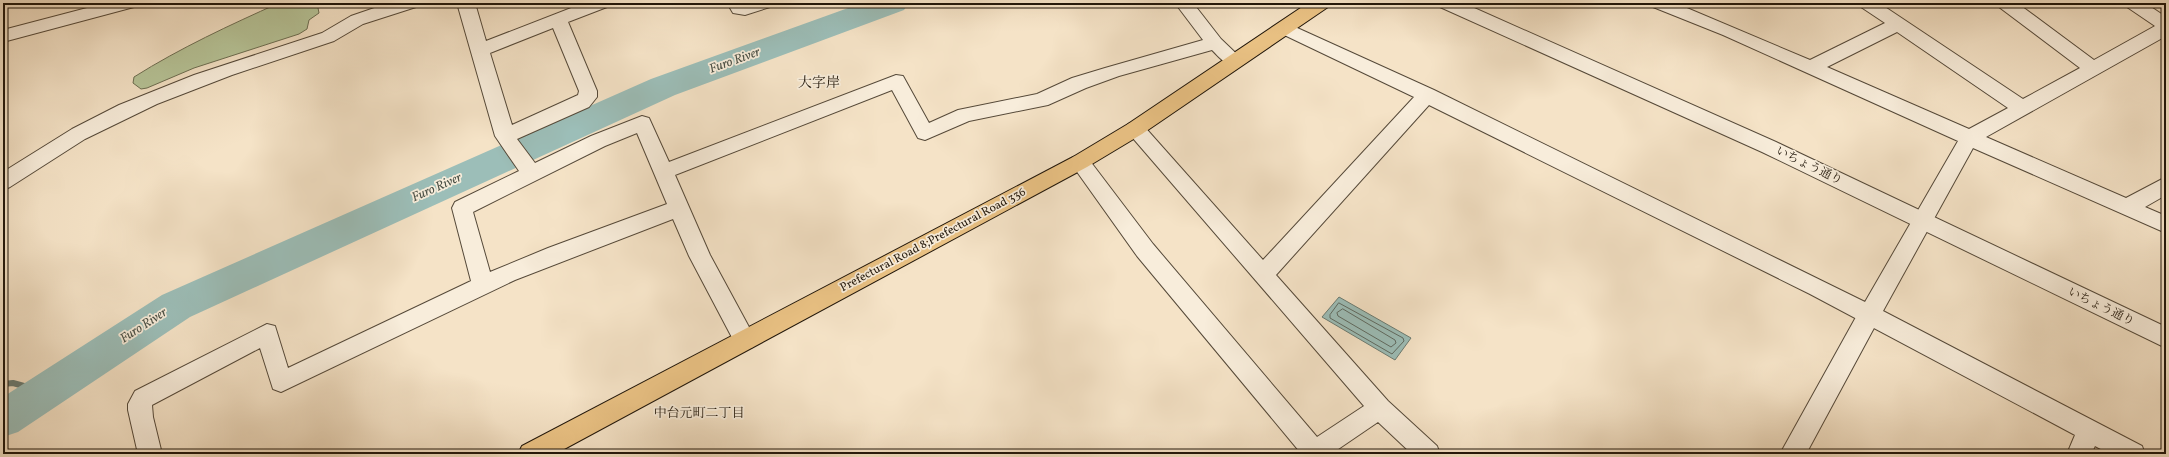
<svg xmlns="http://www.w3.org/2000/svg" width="2169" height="457" viewBox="0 0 2169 457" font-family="Vollkorn,'Noto Serif JP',serif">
<rect width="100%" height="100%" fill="#f5e3c7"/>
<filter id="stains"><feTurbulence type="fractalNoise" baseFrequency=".005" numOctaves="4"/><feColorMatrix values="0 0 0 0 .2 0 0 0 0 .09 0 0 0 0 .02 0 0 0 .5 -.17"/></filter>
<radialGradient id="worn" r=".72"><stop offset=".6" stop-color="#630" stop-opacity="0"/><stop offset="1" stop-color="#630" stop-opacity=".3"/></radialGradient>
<path fill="#b7c599" stroke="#6c6e52" d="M 279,3 L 317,3 L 319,13 L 309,20 L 307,29 L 299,34 L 194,68 L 147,88 L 141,89 L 133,83 L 134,77 C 180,48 230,25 279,3 Z"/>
<path fill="#9cbeb8" stroke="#6a7b72" d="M 1339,297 L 1411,338 L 1395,360 L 1322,317 Z"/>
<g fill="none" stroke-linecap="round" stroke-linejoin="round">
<path stroke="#5e6a61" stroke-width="1" d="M 1339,303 L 1403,338 L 1404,341 L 1392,354 L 1330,318 L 1330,315 Z
M 1343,309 L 1395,340 L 1396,343 L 1391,347 L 1338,316 L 1337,313 Z"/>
<path stroke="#6a7b72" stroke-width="6" d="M 3,384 L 13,383 L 42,391"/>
<path fill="#9cbeb8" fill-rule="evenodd" d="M 862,3 L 909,3 L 904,10 L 675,95 L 190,317 L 18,432 L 3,437 L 3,397 L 162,295 L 651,79 Z"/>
<defs>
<path id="minor" d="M 106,3 L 137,3 L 134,7 L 3,42 L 3,30 Z
M 389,3 L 419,3 L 416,7 L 363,24 L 334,41 L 232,75 L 157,104 L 85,139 L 10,187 L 3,190 L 3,172 L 72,129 L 119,105 L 194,75 L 322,33 L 351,16 Z
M 457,3 L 475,3 L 486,41 L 584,3 L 610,3 L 607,7 L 568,22 L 597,91 L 597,97 L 589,107 L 517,139 L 535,163 L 591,136 L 642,116 L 649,118 L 669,162 L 896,75 L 903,76 L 929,123 L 958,110 L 1037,94 L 1072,78 L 1105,68 L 1203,40 L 1175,3 L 1193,3 L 1221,39 L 1244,61 L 1242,65 C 1228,69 1221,59 1212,50 L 1119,76 L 1086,88 L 1048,105 L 969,121 L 925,140 L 918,138 L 892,90 L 675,175 L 710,255 L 756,340 L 753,347 L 745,349 L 737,347 L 689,256 L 673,219 L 515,280 L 281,392 L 273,389 L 260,348 L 152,405 L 153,417 L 162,454 L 138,454 L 128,410 L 128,404 L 135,391 L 267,324 L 275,326 L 288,368 L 471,281 L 452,208 L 455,202 L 519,171 L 495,136 ZM 553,28 L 579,91 L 578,95 L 512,125 L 490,53 ZM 637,133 L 667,204 L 548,248 L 490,272 L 473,212 L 605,146 Z
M 727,3 L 773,3 L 770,7 L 745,15 L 733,13 Z
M 1650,3 L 1675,3 L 1810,60 L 1885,23 L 1861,7 L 1858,3 L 1879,3 L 2023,99 L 2080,68 L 1999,7 L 1996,3 L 2017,3 L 2094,60 L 2155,26 L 2127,7 L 2124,3 L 2145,3 L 2166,17 L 2166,36 L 1986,137 L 2126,198 L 2166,177 L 2166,195 L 2145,207 L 2166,216 L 2166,233 L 1973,148 L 1883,311 L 2142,446 L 2145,454 L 2110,454 L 2095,446 L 2091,454 L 2067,454 L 2075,435 L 1810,294 L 1429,105 L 1276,275 L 1388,401 L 1437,446 L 1440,454 L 1412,454 L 1378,422 L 1331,454 L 1299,454 L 1300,452 L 1137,256 L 1070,162 L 1073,157 L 1080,155 L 1087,157 L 1153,244 L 1317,437 L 1364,406 L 1125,129 L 1128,124 L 1135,122 L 1142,124 L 1263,260 L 1414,97 L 1278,32 L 1275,28 L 1278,24 L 1284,22 L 1434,90 L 1865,302 L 1958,141 L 1723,35 L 1653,7 ZM 1897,32 L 2008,108 L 1969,129 L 1827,67 Z"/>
<path id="tertiary" d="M 1438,3 L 1463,3 L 1776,142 L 2166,327 L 2166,348 L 1762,152 L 1440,7 Z
M 1869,306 L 1877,308 L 1881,315 L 1806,454 L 1780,454 L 1861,308 Z"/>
<path id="primary" d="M 1308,3 L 1330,3 L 1328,7 L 1142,134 L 1087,167 L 555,454 L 518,454 L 522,446 L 1073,157 L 1128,124 Z"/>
</defs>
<use href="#minor" stroke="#554939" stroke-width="2"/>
<use href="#tertiary" stroke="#554939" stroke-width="2"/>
<use href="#primary" stroke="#20160a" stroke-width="2"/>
<use href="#minor" fill="#f8eddb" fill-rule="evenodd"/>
<use href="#tertiary" fill="#f8eddb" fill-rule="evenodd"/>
<use href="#primary" fill="#eac284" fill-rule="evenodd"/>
</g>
<g text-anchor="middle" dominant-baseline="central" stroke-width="3.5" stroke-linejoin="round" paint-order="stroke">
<g font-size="12" fill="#20160a" stroke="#f8eddb">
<text transform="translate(1809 166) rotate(26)">いちょう通り</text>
<text transform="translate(933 240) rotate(-28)">Prefectural Road 8;Prefectural Road 336</text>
<text transform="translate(2101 307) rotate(26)">いちょう通り</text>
</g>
<g font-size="13" font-style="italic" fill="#4b5147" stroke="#f8eddb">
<text transform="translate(735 61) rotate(-20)">Furo River</text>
<text transform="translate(437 188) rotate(-24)">Furo River</text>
<text transform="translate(144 326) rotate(-33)">Furo River</text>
</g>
<g font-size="13" fill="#20160a" stroke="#f8eddb">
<text x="699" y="414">中台元町二丁目</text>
</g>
<g font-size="14" fill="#20160a" stroke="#f8eddb">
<text x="819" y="83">大字岸</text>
</g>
</g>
<rect width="2169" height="457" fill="none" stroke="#f5e3c7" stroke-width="16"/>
<rect x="4" y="4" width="2161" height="449" fill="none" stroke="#20160a" stroke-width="2"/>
<rect x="8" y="8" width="2153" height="441" fill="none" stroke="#20160a"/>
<rect width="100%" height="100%" filter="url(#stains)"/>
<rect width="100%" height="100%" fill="url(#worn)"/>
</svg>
